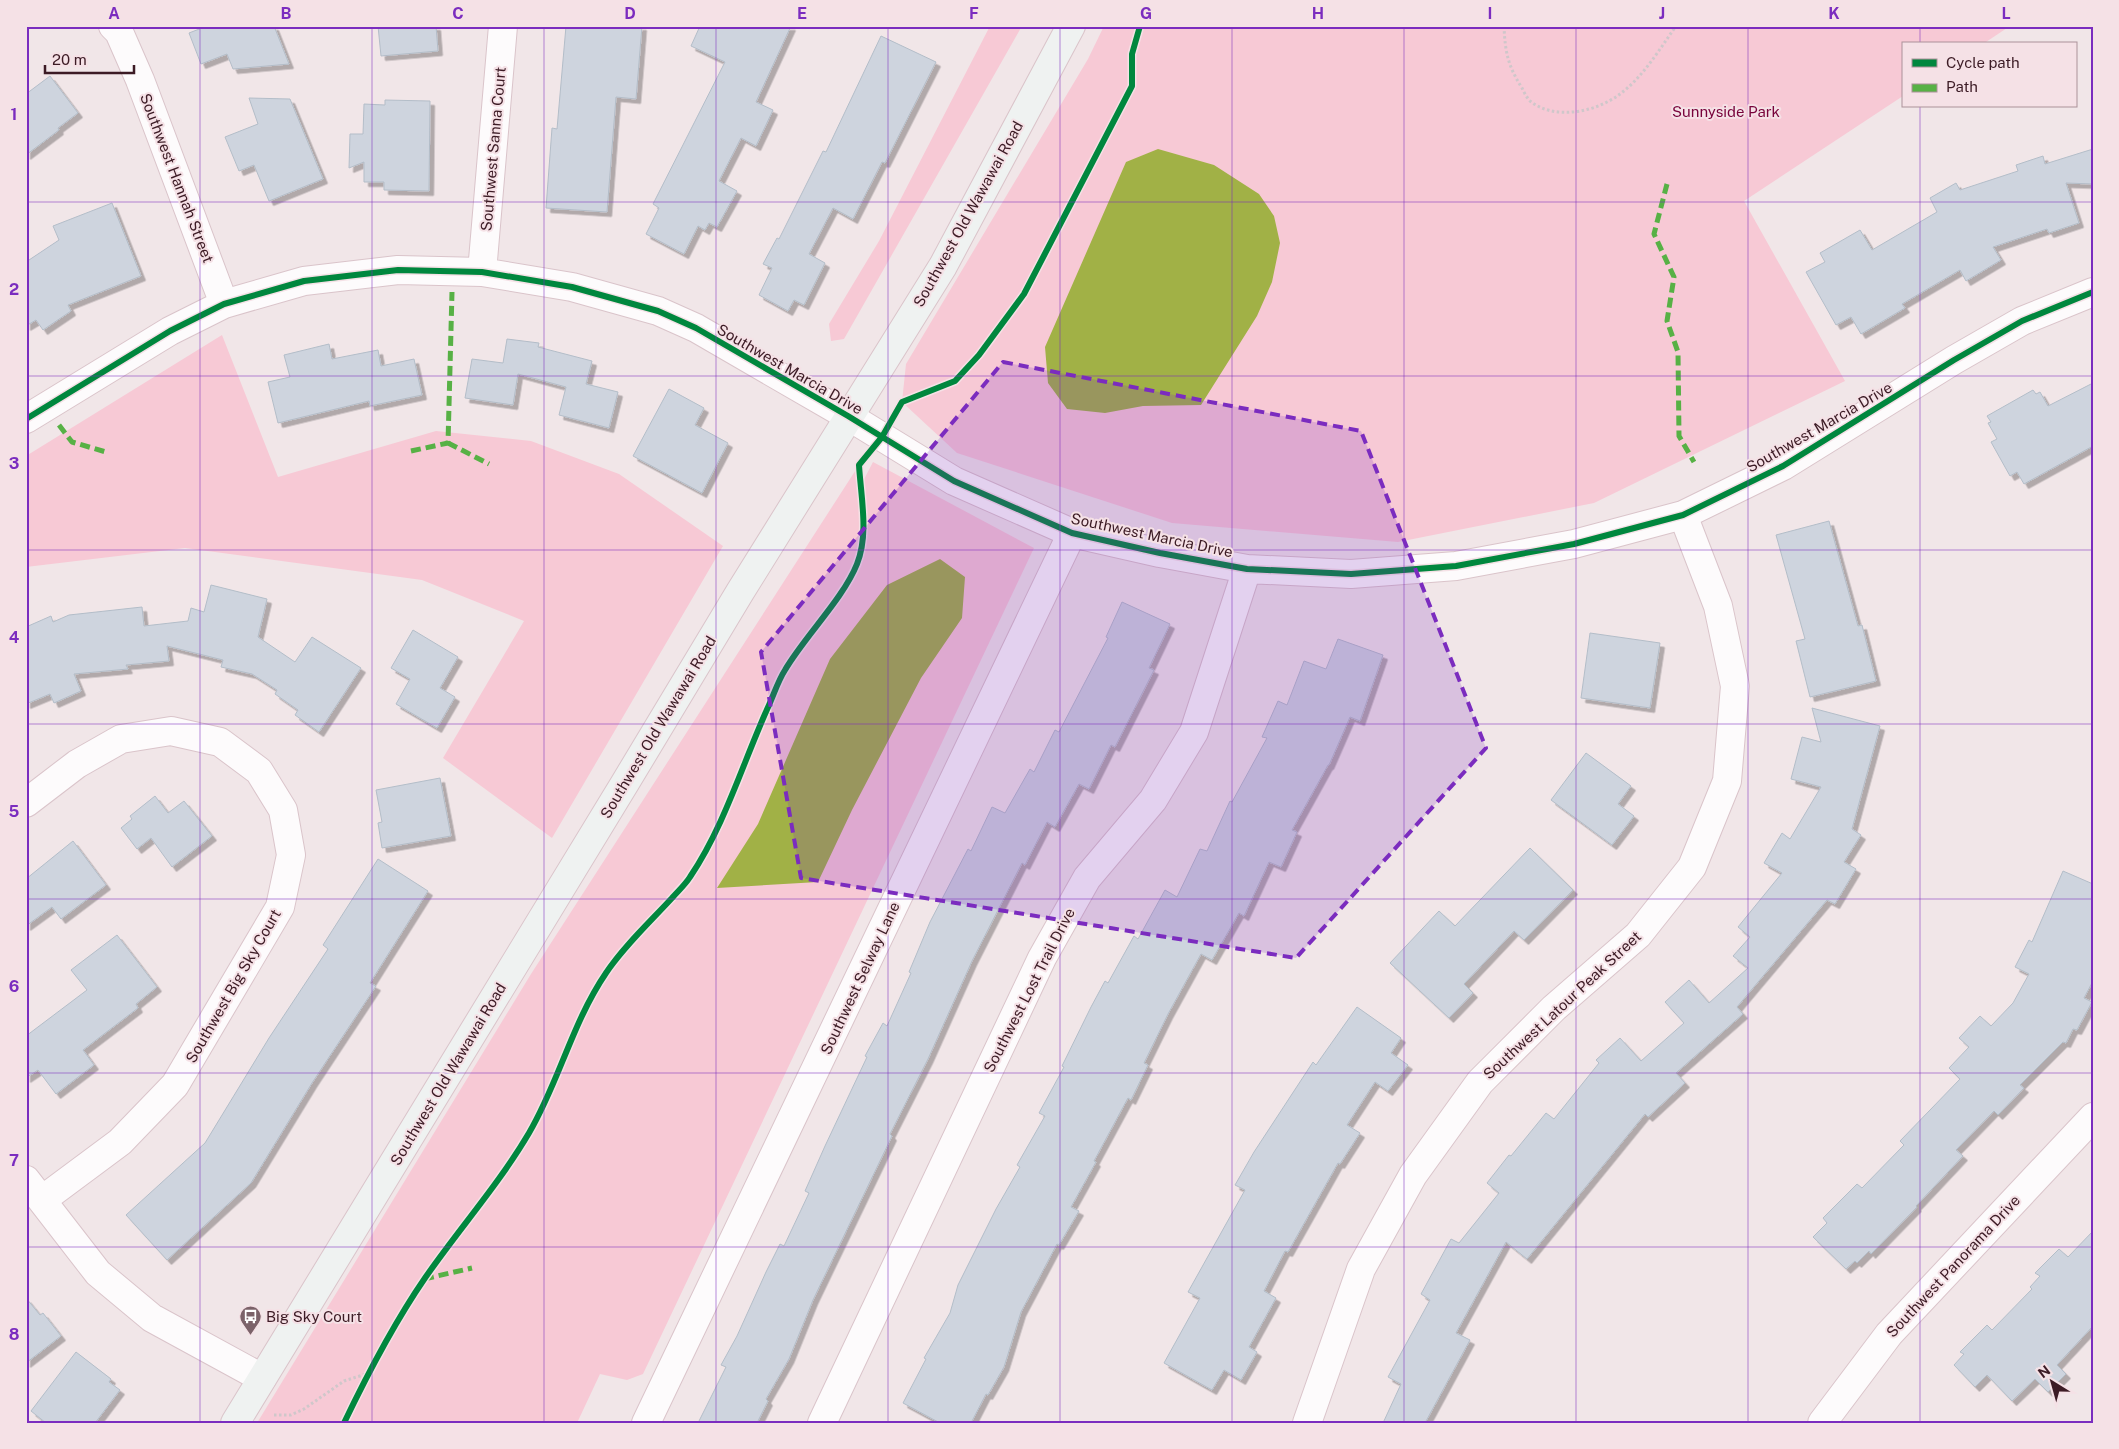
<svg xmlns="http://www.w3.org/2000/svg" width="2119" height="1449" viewBox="0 0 2119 1449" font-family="'Public Sans',sans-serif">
<defs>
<filter id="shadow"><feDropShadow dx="4.5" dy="4.5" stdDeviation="0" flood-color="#0004"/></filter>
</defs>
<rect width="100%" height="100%" fill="#f1e6e8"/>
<path fill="#f7c9d5" d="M 990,26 L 1022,26 L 844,339 L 831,341 L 829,324 L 879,241 Z
M 1104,26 L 2010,26 L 1983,44 L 1903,44 L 1903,96 L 1744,201 L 1845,381 L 1594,503 L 1398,542 L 1172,523 L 957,453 L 902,402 L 906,364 L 1088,59 Z
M 222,335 L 278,477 L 436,431 L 531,441 L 619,474 L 723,546 L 552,838 L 443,758 L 524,621 L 422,580 L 185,548 L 26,567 L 26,456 Z
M 873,462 L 1034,548 L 643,1374 L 627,1380 L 600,1374 L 577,1423 L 257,1423 L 531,974 L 859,465 L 860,487 Z"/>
<path fill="#a1b146" d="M 1158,149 L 1214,165 L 1259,194 L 1274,216 L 1280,243 L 1272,282 L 1257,316 L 1201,405 L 1143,406 L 1105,413 L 1067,409 L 1048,383 L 1045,347 L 1126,162 Z
M 940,559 L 965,577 L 962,618 L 921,678 L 852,810 L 818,882 L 717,888 L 758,824 L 830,659 L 887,585 Z"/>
<path fill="#ced4de" stroke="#b3bdc8" filter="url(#shadow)" d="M 207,26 L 274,26 L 289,64 L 233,69 L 227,54 L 201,64 L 189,33 Z
M 378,26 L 436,26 L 438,51 L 381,56 Z
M 566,26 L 642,26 L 636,99 L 616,97 L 607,212 L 546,208 L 552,128 L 557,129 Z
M 700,26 L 791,26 L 756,102 L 773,110 L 756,146 L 741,138 L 719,181 L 737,191 L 717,227 L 709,223 L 705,230 L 698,226 L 684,254 L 646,234 L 659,208 L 653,204 L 725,62 L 691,46 Z
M 881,36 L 936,62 L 885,163 L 882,162 L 853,219 L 833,208 L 809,254 L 825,263 L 804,305 L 794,300 L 788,311 L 759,295 L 772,268 L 763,264 L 777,238 L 779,239 L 823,151 L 826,152 Z
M 50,76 L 78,113 L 58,128 L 59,130 L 26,155 L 26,94 Z
M 249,98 L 290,99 L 323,179 L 269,201 L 254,165 L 239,171 L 225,137 L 258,124 Z
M 385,100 L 430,101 L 429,191 L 384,190 L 384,182 L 364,182 L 364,162 L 349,168 L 350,134 L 363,134 L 364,104 L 385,105 Z
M 2093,149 L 2093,184 L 2066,183 L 2079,223 L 2049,233 L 2047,229 L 1993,247 L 2001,260 L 1966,281 L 1960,270 L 1902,304 L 1905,308 L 1861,334 L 1851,317 L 1836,325 L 1806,272 L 1825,262 L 1820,253 L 1860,230 L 1872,250 L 1937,212 L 1930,198 L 1956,183 L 1960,190 L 2018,171 L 2016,165 L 2043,156 L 2045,164 Z
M 112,203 L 141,276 L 68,305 L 71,311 L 43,330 L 36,320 L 26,326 L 26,262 L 59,240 L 53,226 Z
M 507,339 L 539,343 L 538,347 L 592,361 L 586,384 L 618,392 L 609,428 L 559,415 L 566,387 L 518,374 L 513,405 L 465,398 L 472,359 L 503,363 Z
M 329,344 L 332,359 L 378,350 L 381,366 L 414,359 L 422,395 L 370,406 L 369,401 L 278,423 L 268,382 L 290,377 L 284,355 Z
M 2093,383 L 2093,446 L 2024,484 L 2017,472 L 2010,476 L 1991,442 L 1997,439 L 1988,423 L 1991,422 L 1987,416 L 2033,390 L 2036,394 L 2040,392 L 2048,406 Z
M 669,389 L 704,408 L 695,425 L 728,443 L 702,493 L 633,456 Z
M 1829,521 L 1858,626 L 1862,625 L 1876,681 L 1810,697 L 1796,641 L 1805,639 L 1776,535 Z
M 211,585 L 267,599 L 258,637 L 295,662 L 312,637 L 361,668 L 319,732 L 295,715 L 298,710 L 275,694 L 277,690 L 252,674 L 221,667 L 223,660 L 167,646 L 169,661 L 126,665 L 128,669 L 74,674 L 81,691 L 54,703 L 50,694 L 26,704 L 26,627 L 51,616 L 53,622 L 69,615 L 142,607 L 144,626 L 188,621 L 191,608 L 204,612 Z
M 1122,602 L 1170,624 L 1149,668 L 1154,670 L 1115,747 L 1111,745 L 1089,789 L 1079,784 L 1055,827 L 1047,822 L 1025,865 L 1022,863 L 972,961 L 928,1059 L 890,1134 L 892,1136 L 813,1300 L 789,1359 L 766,1399 L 768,1401 L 757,1423 L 698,1423 L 726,1367 L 721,1365 L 737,1336 L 766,1272 L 780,1244 L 784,1246 L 809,1193 L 805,1191 L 825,1146 L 867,1057 L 865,1056 L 883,1023 L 887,1026 L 911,973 L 909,972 L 930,922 L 968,849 L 971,851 L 992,807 L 1005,813 L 1030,769 L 1034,772 L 1055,730 L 1059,732 L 1108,638 L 1106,637 Z
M 413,630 L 458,657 L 440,688 L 455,697 L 437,728 L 396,704 L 410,679 L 391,668 Z
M 1590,633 L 1660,643 L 1650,708 L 1581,698 Z
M 1338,639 L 1383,655 L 1360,721 L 1350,717 L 1329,765 L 1328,765 L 1292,830 L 1297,832 L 1281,867 L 1269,862 L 1244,916 L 1239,913 L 1212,960 L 1201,954 L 1168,1014 L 1144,1063 L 1148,1065 L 1131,1100 L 1128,1098 L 1094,1161 L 1096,1162 L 1071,1207 L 1079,1211 L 1059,1245 L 1057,1244 L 1021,1312 L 1004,1367 L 988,1395 L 986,1394 L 971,1423 L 940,1423 L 903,1403 L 926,1359 L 924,1358 L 950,1313 L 958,1285 L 996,1209 L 1020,1167 L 1017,1165 L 1045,1116 L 1039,1113 L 1064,1067 L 1062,1066 L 1091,1007 L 1105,981 L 1108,983 L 1134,936 L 1138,939 L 1165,890 L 1177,897 L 1200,849 L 1207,851 L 1230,801 L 1232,802 L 1267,738 L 1262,737 L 1278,701 L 1287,705 L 1304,661 L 1326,669 Z
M 1812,708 L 1880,726 L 1852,829 L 1861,835 L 1844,862 L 1856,869 L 1835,904 L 1827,900 L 1737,1007 L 1743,1014 L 1676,1073 L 1685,1083 L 1648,1117 L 1645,1114 L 1527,1259 L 1506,1242 L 1456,1333 L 1470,1340 L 1425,1423 L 1383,1423 L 1401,1384 L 1388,1377 L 1430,1300 L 1421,1294 L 1451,1239 L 1459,1243 L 1499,1193 L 1487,1183 L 1509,1155 L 1511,1156 L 1546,1113 L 1554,1119 L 1599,1063 L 1596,1060 L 1620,1038 L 1641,1061 L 1684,1023 L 1665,1002 L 1689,980 L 1709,1003 L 1748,968 L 1733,956 L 1750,937 L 1738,927 L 1782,873 L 1764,863 L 1782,833 L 1790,839 L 1821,787 L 1791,779 L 1802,737 L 1821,742 Z
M 1586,753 L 1631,786 L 1618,804 L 1634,816 L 1612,845 L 1551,800 Z
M 440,778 L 451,836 L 382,848 L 378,823 L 382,822 L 376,790 Z
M 155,796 L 168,813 L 184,801 L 212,836 L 172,867 L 151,838 L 137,849 L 121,828 L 132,819 L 130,816 Z
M 73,841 L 106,885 L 61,919 L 52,907 L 26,926 L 26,879 Z
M 1530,848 L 1573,890 L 1524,940 L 1514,931 L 1464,984 L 1473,993 L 1449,1018 L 1390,963 L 1439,911 L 1455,926 Z
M 378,859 L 428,891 L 370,983 L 376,986 L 312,1083 L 251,1183 L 167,1260 L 126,1215 L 205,1143 L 269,1038 L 328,949 L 323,945 Z
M 2063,871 L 2093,884 L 2093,981 L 2084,998 L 2092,1002 L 2077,1030 L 2073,1029 L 2066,1043 L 2063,1042 L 2020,1085 L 2024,1088 L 1998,1115 L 1994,1111 L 1956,1150 L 1963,1156 L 1916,1206 L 1917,1207 L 1871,1254 L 1869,1251 L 1857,1263 L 1855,1261 L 1846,1269 L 1813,1237 L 1827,1223 L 1823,1218 L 1857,1184 L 1862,1188 L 1904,1145 L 1900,1141 L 1960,1079 L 1949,1068 L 1969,1047 L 1959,1038 L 1980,1016 L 1991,1026 L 2013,1003 L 2029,974 L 2015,967 L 2029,940 L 2032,942 Z
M 117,935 L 157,987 L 136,1004 L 138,1008 L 83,1050 L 94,1065 L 56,1094 L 38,1070 L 26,1078 L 26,1036 L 87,990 L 71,970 Z
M 1357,1007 L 1401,1038 L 1391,1053 L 1408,1065 L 1388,1091 L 1375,1082 L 1347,1125 L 1360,1133 L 1340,1164 L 1338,1163 L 1288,1252 L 1285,1251 L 1264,1291 L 1276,1298 L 1249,1347 L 1257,1352 L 1241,1380 L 1224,1370 L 1212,1390 L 1164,1363 L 1200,1298 L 1188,1292 L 1245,1190 L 1235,1185 L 1254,1152 L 1313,1062 L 1316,1065 Z
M 2093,1231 L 2093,1326 L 2057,1365 L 2066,1374 L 2048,1392 L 2035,1379 L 2012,1401 L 1987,1375 L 1975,1387 L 1954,1365 L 1964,1354 L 1960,1352 L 1987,1325 L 1992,1330 L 2032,1289 L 2030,1287 L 2040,1276 L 2035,1273 L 2059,1249 L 2068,1257 Z
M 26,1298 L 40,1315 L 43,1313 L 61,1336 L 26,1363 Z
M 76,1352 L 111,1379 L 109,1382 L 120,1390 L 95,1423 L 46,1423 L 31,1411 Z"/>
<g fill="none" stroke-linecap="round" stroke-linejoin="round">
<defs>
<path id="street" d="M 113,26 L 119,32 L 140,80 L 224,304
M 482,272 L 503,26
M 26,419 L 170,331 L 224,304 L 304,281 L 398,270 L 482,272 L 572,287 L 658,311 L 696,328 L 848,416 L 954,481 L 1072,533 L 1160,553 L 1247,569 L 1351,574 L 1456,566 L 1574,544 L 1683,515 L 1783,466 L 1954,360 L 2022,321 L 2093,292
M 26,803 L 77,764 L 121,739 L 171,731 L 220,742 L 259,771 L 283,810 L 291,855 L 280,907 L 175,1085 L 120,1142 L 42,1200
M 26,1180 L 98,1273 L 152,1318 L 262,1378
M 646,1423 L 1072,533
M 822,1423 L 1042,958 L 1087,878 L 1153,800 L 1194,732 L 1247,569
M 1307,1423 L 1361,1269 L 1413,1175 L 1480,1082 L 1554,1008 L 1638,935 L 1692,867 L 1727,781 L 1735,686 L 1718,606 L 1683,515
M 1822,1423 L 1889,1334 L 2093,1117"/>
<path id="secondary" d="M 235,1423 L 625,783 L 740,592 L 943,266 L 1071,26"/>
</defs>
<use href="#street" stroke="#dac4ca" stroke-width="30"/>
<use href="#secondary" stroke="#dac4ca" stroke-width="30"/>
<path stroke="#cfc7ca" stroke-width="3" stroke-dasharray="2.5 2.5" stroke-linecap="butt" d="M 1504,26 C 1505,52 1508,66 1522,88 C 1524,92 1527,98 1530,101 C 1555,121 1596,112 1620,94 C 1643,77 1659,50 1676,26
M 274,1415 L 291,1415 L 304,1409 L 344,1381 L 369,1373"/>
<use href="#street" stroke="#fdfbfc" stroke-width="28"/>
<use href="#secondary" stroke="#eff2f1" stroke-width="28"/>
<path stroke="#57b145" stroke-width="5" stroke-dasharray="10 5" stroke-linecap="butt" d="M 1667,184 L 1654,234 L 1674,277 L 1667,321 L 1678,352 L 1679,436 L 1694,462
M 59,425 L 72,442 L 106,452
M 448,443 L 489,464
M 411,451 L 448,443 L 452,292
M 424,1279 L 472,1268"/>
<defs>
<path id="cycleway" d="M 26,419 L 170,331 L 224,304 L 304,281 L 398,270 L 482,272 L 572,287 L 658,311 L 696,328 L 848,416 L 954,481 L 1072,533 L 1160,553 L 1247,569 L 1351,574 L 1456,566 L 1574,544 L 1683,515 L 1783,466 L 1954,360 L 2022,321 L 2093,292
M 344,1423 C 368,1373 394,1323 425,1278 C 459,1229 499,1184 529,1133 C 559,1082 572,1023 606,973 C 624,946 650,922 672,898 C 678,891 685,885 690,877 C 725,825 743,762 769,705 C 774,694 778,681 785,670 C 805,636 843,599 857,564 C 869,534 861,498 859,465 L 882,437 L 902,402 L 955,381 L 979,355 L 1024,294 L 1132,86 L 1132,54 L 1140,26"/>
</defs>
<use href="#cycleway" stroke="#f5e1e6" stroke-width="9"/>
<use href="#cycleway" stroke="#00873e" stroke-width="6"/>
</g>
<path fill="#7b2cbf" fill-opacity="0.2" stroke="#7b2cbf" stroke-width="4" stroke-dasharray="10 6" stroke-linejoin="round" d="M 1003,362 L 1361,431 L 1486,748 L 1296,958 L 801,878 L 761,652 Z"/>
<path fill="none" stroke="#7b2cbf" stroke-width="1" stroke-opacity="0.55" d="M 200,26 L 200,1423M 372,26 L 372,1423M 544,26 L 544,1423M 716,26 L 716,1423M 888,26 L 888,1423M 1060,26 L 1060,1423M 1232,26 L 1232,1423M 1404,26 L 1404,1423M 1576,26 L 1576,1423M 1748,26 L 1748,1423M 1920,26 L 1920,44M 1920,106 L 1920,1423M 26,202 L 2093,202M 26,376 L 2093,376M 26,550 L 2093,550M 26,724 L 2093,724M 26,899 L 2093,899M 26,1073 L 2093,1073M 26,1247 L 2093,1247"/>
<defs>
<symbol id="bus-pin" viewBox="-11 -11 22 30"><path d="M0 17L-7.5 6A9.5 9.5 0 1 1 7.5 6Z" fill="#7b6269" stroke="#f5e1e6"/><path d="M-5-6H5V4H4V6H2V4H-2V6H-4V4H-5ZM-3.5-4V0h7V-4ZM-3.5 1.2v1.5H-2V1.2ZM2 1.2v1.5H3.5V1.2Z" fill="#fff"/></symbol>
</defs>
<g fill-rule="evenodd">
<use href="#bus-pin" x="238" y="1304" width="25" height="34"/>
</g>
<g text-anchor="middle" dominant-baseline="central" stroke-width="4" stroke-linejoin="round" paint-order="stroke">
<g font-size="15" fill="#78033b" stroke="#f5e1e6">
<text x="1726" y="111">Sunnyside Park</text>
</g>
<g font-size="15" fill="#3c1b25" stroke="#f5e1e6">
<text transform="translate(493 149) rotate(-85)">Southwest Sanna Court</text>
<text transform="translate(177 178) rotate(69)">Southwest Hannah Street</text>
<text transform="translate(968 214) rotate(-61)">Southwest Old Wawawai Road</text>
<text transform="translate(790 369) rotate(30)">Southwest Marcia Drive</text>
<text transform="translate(1819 427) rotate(-30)">Southwest Marcia Drive</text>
<text transform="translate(1152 535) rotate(12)">Southwest Marcia Drive</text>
<text transform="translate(658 727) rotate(-59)">Southwest Old Wawawai Road</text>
<text transform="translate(860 978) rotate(-65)">Southwest Selway Lane</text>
<text transform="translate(233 986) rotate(-60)">Southwest Big Sky Court</text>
<text transform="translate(1029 990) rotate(-63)">Southwest Lost Trail Drive</text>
<text transform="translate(1562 1005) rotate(-43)">Southwest Latour Peak Street</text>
<text transform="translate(448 1074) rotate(-59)">Southwest Old Wawawai Road</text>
<text transform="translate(1953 1266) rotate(-47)">Southwest Panorama Drive</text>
</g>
<g font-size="15" fill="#3c1b25" stroke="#f5e1e6" text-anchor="start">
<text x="266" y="1316">Big Sky Court</text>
</g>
</g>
<rect width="2119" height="1449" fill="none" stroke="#f5e1e6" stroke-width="55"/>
<rect x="1902" y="42" width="175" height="65" fill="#f5e1e6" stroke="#ab9299"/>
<rect x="1912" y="59" width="25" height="8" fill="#00873e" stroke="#ab9299"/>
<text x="1946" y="68" font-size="15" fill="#3c1b25">Cycle path</text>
<rect x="1912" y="84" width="25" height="8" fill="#57b145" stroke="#ab9299"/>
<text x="1946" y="92" font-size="15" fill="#3c1b25">Path</text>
<g transform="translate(2052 1382) rotate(323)" stroke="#f5e1e6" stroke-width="4" paint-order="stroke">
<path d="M0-4L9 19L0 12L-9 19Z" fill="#3c1b25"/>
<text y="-8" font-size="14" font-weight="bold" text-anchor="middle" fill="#3c1b25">N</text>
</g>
<path d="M45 65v8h89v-8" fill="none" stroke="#3c1b25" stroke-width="2.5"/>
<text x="52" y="65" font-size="15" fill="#3c1b25" stroke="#f5e1e6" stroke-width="4" paint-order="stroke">20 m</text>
<rect x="28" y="28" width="2064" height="1394" fill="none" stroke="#7b2cbf" stroke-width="2"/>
<g font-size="16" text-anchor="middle" font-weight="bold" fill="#7b2cbf">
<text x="114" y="19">A</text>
<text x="286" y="19">B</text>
<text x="458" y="19">C</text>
<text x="630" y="19">D</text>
<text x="802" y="19">E</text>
<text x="974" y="19">F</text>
<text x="1146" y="19">G</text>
<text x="1318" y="19">H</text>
<text x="1490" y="19">I</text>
<text x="1662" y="19">J</text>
<text x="1834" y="19">K</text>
<text x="2006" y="19">L</text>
<text x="14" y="120">1</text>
<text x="14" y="295">2</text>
<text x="14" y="469">3</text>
<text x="14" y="643">4</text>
<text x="14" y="817">5</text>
<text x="14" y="992">6</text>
<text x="14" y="1166">7</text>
<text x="14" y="1340">8</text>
</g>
</svg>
